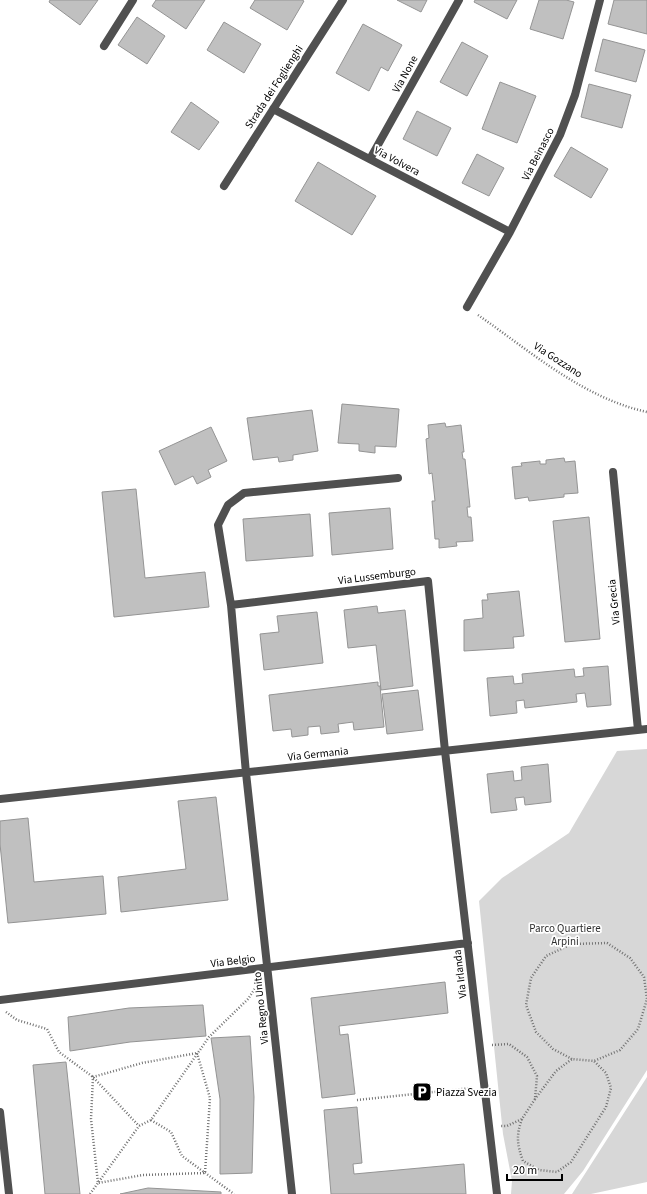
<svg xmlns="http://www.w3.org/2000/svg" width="647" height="1194" viewBox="0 0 647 1194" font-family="'Source Sans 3',sans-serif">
<rect width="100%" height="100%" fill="#fff"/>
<path fill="#d7d7d7" d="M 647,749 L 647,1070 L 583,1171 L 564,1194 L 511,1194 L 512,1181 L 503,1134 L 479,901 L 502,878 L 569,833 L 617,751 Z
M 647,1077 L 647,1182 L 591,1194 L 572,1194 Z"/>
<path fill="#c0c0c0" stroke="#949494" d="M 50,0 L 98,0 L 80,25 L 49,2 Z
M 156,0 L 205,0 L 186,29 L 152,6 Z
M 255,0 L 302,0 L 304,1 L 287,30 L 250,8 Z
M 397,0 L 427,0 L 421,12 Z
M 475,0 L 517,0 L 507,19 L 474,2 Z
M 539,0 L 566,0 L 574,2 L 563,39 L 530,29 Z
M 614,0 L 647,0 L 647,34 L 608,24 Z
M 137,17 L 165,36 L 147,64 L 118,45 Z
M 224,22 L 261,44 L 244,73 L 207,50 Z
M 363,24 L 402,45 L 388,71 L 381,67 L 369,91 L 336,73 Z
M 603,39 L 645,50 L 636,82 L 595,71 Z
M 462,42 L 488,56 L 467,96 L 440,82 Z
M 500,82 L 536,96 L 517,143 L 482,129 Z
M 589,84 L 631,95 L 622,128 L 581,117 Z
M 191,102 L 219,122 L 199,150 L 171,132 Z
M 417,111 L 451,128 L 437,156 L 403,139 Z
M 571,147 L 608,169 L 591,198 L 554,176 Z
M 477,154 L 504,168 L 489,196 L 462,183 Z
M 318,162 L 376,196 L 352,235 L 295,201 Z
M 342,404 L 399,409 L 396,447 L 375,446 L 375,453 L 359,451 L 359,444 L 338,443 Z
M 312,410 L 318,451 L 293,455 L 293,460 L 279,462 L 278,457 L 253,460 L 247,418 Z
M 445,423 L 446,427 L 461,425 L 464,452 L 462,452 L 463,459 L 465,459 L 470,507 L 467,507 L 468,517 L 471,517 L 473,541 L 456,542 L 457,546 L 439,548 L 439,539 L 435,539 L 432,501 L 435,501 L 432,473 L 429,474 L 426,439 L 429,438 L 428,425 Z
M 211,427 L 227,461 L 208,470 L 211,477 L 197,484 L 193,476 L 175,485 L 159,451 Z
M 564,458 L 565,462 L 575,461 L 578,493 L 564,494 L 564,497 L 529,501 L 528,497 L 515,499 L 512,467 L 522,466 L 521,463 L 540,461 L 540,464 L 546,464 L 546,460 Z
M 136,489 L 145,578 L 205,572 L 209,607 L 114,617 L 102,492 Z
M 390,508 L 393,549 L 332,555 L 329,513 Z
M 310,514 L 313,556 L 246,561 L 243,519 Z
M 589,517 L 600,639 L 565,642 L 553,521 Z
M 519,591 L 524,636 L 513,637 L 514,648 L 464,651 L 464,620 L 483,618 L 482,600 L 488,600 L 487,594 Z
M 377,606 L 378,613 L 405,610 L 413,686 L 381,690 L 376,645 L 348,648 L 344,610 Z
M 317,612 L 323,663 L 264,670 L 260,634 L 279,632 L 277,616 Z
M 608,666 L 611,705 L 587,707 L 585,693 L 576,694 L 577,702 L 525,708 L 524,700 L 516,701 L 517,713 L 490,716 L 487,678 L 513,676 L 514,684 L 523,683 L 522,674 L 574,669 L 575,677 L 584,676 L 583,668 Z
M 378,682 L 378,686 L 380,686 L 384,727 L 354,730 L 353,722 L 338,724 L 339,732 L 321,734 L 320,726 L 308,727 L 308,735 L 292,737 L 291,729 L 273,731 L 269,695 Z
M 418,690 L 423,730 L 387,734 L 382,694 Z
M 548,764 L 551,802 L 525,805 L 524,797 L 515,798 L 517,810 L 491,813 L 487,774 L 513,771 L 514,781 L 522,780 L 521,767 Z
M 216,797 L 228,900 L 121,912 L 118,877 L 186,869 L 178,801 Z
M 28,818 L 34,882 L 103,876 L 106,914 L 8,923 L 0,844 L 0,821 Z
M 445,982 L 448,1013 L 339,1026 L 340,1035 L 348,1034 L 355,1094 L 322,1098 L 311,998 Z
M 203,1005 L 206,1036 L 130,1042 L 70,1051 L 68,1017 L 129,1008 Z
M 250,1036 L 254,1097 L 252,1173 L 220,1174 L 220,1099 L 211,1038 Z
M 66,1062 L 80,1194 L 45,1194 L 33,1065 Z
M 357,1107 L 362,1163 L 353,1164 L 354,1174 L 464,1164 L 466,1194 L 331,1194 L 324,1110 Z
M 148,1188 L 221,1192 L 221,1194 L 120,1194 Z"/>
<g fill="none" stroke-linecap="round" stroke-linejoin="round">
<path stroke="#727272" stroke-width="2.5" stroke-dasharray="1 2" stroke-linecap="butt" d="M 478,315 C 530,351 583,398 647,412
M 6,1012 L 17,1020 L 47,1029 L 59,1052 L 93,1077 L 139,1126
M 492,1045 L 509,1044 L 527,1057 L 537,1076 L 535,1099 L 522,1119 L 507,1126 L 501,1126
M 197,1053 L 210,1098 L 205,1173 L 143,1175 L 98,1183 L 91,1119 L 93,1077 L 142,1063 Z
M 572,1059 L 553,1049 L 536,1032 L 526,1005 L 531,978 L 546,956 L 572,944 L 607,943 L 630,958 L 644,977 L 647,999 L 638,1029 L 620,1050 L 594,1061
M 357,1100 L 472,1088
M 522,1119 C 516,1136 517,1144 523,1161 L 539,1170 L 557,1172 L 571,1162 L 606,1107 L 611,1088 L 606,1073 L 594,1061 L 572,1059 L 556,1071 L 535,1099
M 151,1120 L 171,1132 L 182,1156 L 234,1194
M 90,1194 L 139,1126 L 151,1120 L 209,1037 L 248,999 L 256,987"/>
<path stroke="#505050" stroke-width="8" d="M 104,46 L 133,0
M 273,109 L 510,232
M 370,159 L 459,0
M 224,186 L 343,0
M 467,307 L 510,232 L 560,135 L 575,95 L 600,0
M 613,472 L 638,730
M 231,605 L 428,581 L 445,751 L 497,1194
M 0,799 L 647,729
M 0,1000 L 468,943
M 0,1112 L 9,1194
M 292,1194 L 246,773 L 231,605 L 218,525 L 228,505 L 244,493 L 398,478"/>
</g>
<defs>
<symbol id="parking-square" viewBox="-11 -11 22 22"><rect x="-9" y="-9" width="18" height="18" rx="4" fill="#000" stroke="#fff"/><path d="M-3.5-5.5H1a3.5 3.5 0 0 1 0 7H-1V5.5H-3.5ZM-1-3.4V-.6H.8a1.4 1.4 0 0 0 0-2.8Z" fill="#fff"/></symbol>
</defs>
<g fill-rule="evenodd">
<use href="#parking-square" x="411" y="1081" width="22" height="22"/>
</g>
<g text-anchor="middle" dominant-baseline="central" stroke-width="3.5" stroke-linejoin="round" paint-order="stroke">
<g font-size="11" fill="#000" stroke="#fff">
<text transform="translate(405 74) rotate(-61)">Via None</text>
<text transform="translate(274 87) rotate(-57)">Strada dei Foglienghi</text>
<text transform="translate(538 154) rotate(-63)">Via Beinasco</text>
<text transform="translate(397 161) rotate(28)">Via Volvera</text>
<text transform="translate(558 360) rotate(33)">Via Gozzano</text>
<text transform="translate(377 576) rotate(-7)">Via Lussemburgo</text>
<text transform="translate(614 602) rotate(-96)">Via Grecia</text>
<text transform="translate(318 754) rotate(-6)">Via Germania</text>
<text transform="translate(233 961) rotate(-7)">Via Belgio</text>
<text transform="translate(460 974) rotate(-97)">Via Irlanda</text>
<text transform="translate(261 1008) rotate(-96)">Via Regno Unito</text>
</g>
<g font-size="11" fill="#2e2e2e" stroke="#fff">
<text x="565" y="928">Parco Quartiere<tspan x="565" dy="13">Arpini</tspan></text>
</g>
<g font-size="11" fill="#000" stroke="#fff" text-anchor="start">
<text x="436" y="1092">Piazza Svezia</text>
</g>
</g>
<path d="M507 1174v6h55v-6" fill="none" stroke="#000000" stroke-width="2"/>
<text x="513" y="1174" font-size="12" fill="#000000" stroke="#ffffff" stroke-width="3" paint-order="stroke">20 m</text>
</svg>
